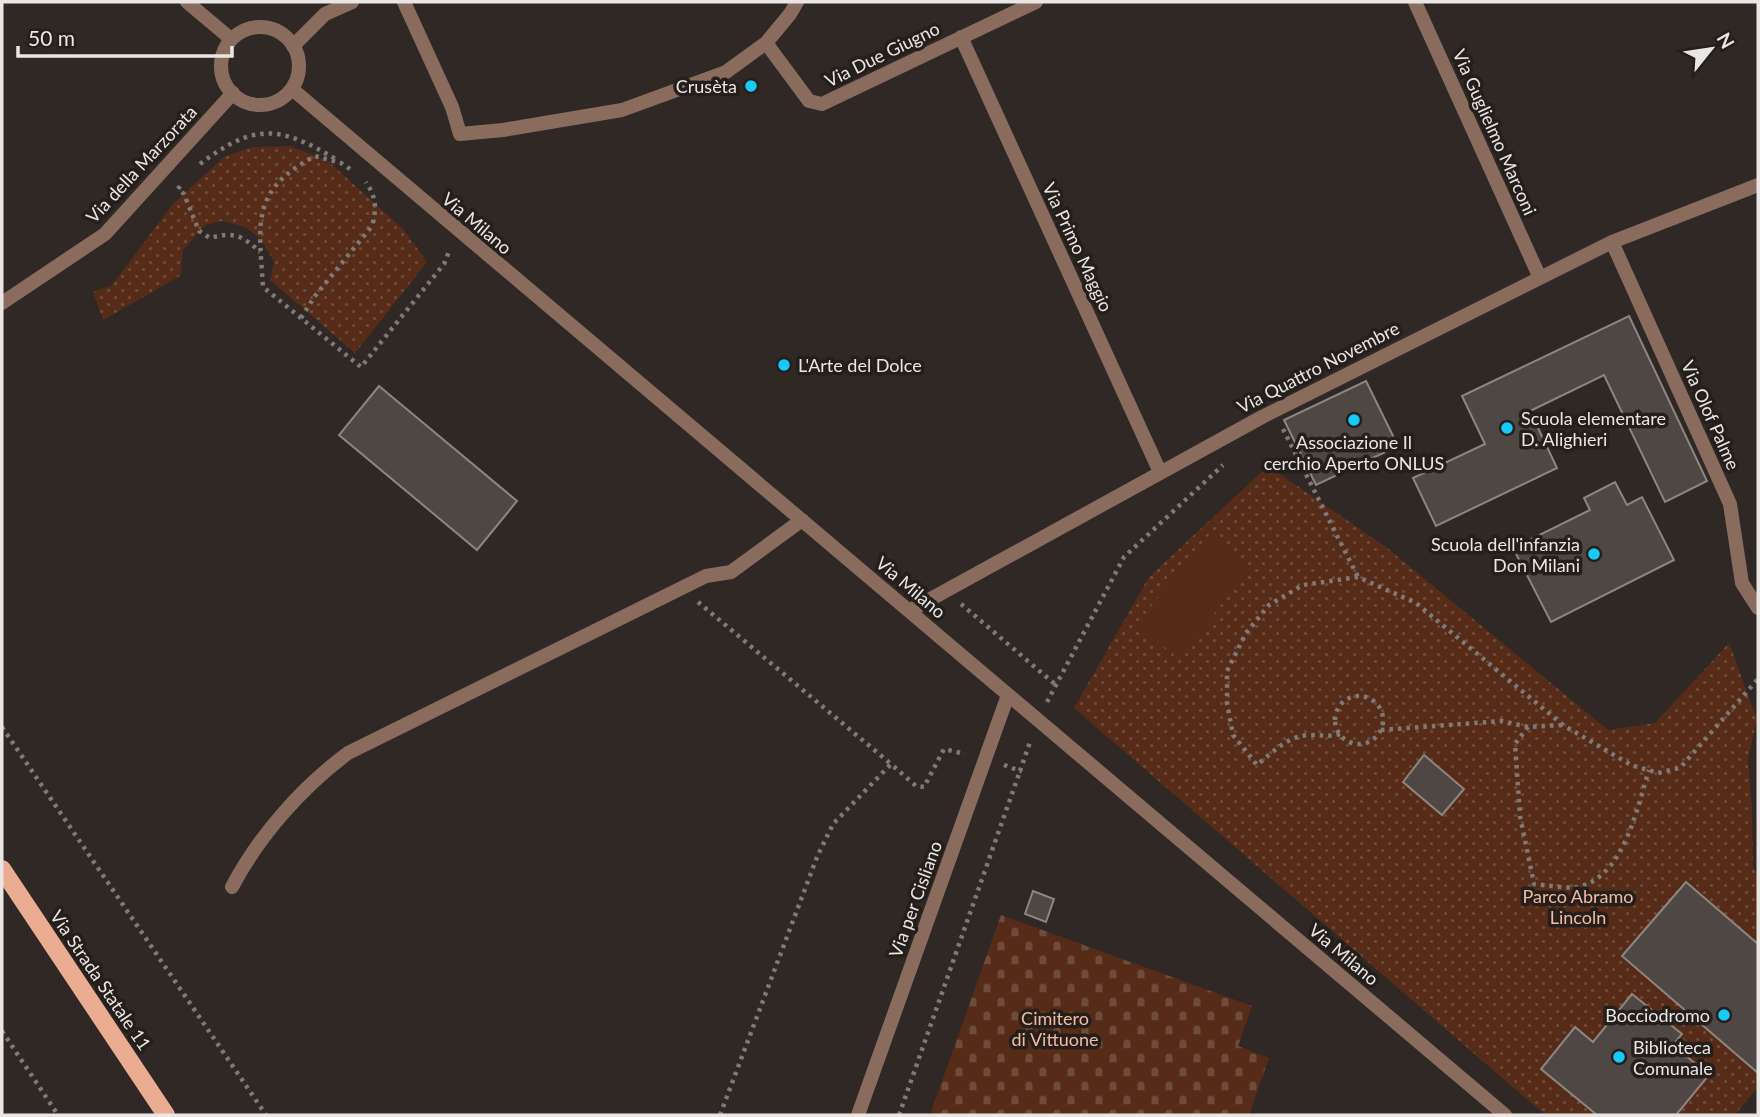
<svg xmlns="http://www.w3.org/2000/svg" width="1760" height="1117" viewBox="0 0 1760 1117" font-family="Lato,sans-serif">
<defs>
<pattern id="cemetery-stones" width="16" height="16" patternUnits="userSpaceOnUse" patternTransform="scale(1.75)"><rect width="16" height="16" fill="#562c19"/><path d="M2 7V4a2 2 0 0 1 4 0v3zM10 15v-3a2 2 0 0 1 4 0v3z" fill="#6e4b3a"/></pattern>
<pattern id="park-dots" width="8" height="8" patternUnits="userSpaceOnUse" patternTransform="scale(1.75)"><rect width="8" height="8" fill="#562c19"/><path d="M2 2h.1M6 6h.1" fill="none" stroke="#6e4b3a" stroke-width="1.8" stroke-linecap="round"/></pattern>
</defs>
<rect width="100%" height="100%" fill="#2f2825"/>
<path fill="url(#cemetery-stones)" d="M 1001,915 L 1252,1006 L 1238,1046 L 1269,1058 L 1249,1115 L 930,1115 Z"/>
<path fill="url(#park-dots)" d="M 290,146 L 328,161 L 404,230 L 427,262 L 355,353 L 270,280 L 274,262 L 261,239 L 245,227 L 222,221 L 205,225 L 183,250 L 180,276 L 103,320 L 93,292 L 112,285 L 173,204 L 224,157 L 252,147 Z
M 1268,466 L 1386,547 L 1608,730 L 1655,723 L 1729,643 L 1757,719 L 1748,759 L 1752,809 L 1753,867 L 1758,876 L 1758,1087 L 1735,1115 L 1545,1115 L 1074,708 L 1149,577 Z"/>
<path fill="#562c19" d="M 1209,535 L 1251,568 L 1178,658 L 1137,624 Z"/>
<path fill="#4f4744" stroke="#8e8581" stroke-width="2" d="M 1629,316 L 1707,481 L 1665,502 L 1604,375 L 1530,411 L 1557,468 L 1436,526 L 1413,478 L 1485,444 L 1462,396 Z
M 1366,381 L 1398,446 L 1316,485 L 1284,420 Z
M 379,386 L 517,501 L 477,550 L 339,435 Z
M 1615,482 L 1627,505 L 1642,497 L 1674,560 L 1551,622 L 1513,548 L 1590,510 L 1584,498 Z
M 1424,755 L 1464,789 L 1442,815 L 1403,782 Z
M 1686,882 L 1758,944 L 1758,1073 L 1622,956 Z
M 1033,891 L 1054,899 L 1046,922 L 1025,914 Z
M 1632,994 L 1682,1034 L 1673,1045 L 1709,1075 L 1676,1115 L 1597,1115 L 1541,1069 L 1575,1027 L 1593,1042 Z"/>
<g fill="none" stroke-linecap="round" stroke-linejoin="round">
<path stroke="#7f7977" stroke-width="4.5" stroke-dasharray="3.5 5" stroke-linecap="butt" d="M 200,164 C 254,123 280,125 337,160
M 350,169 L 341,163 L 315,156 C 250,191 259,222 263,287 L 361,367 L 444,264 L 450,249
M 180,186 L 178,189 L 184,194 L 199,231 L 210,238 C 234,231 243,236 260,252
M 301,318 L 315,296 L 372,226 C 377,208 376,197 366,182
M 1283,429 L 1358,577
M 698,602 L 891,764
M 961,604 L 1056,685
M1335 720a24 24 0 1 1 48 0a24 24 0 1 1-48 0Z
M 1047,702 L 1124,557 L 1223,465
M 1562,725 L 1528,727 L 1515,744 L 1520,816 L 1534,884 C 1547,885 1565,889 1578,887 C 1624,877 1637,808 1649,770
M 2,727 L 266,1115
M 1381,730 L 1502,721 L 1528,727
M 1340,734 C 1330,737 1322,735 1311,735 C 1289,735 1274,751 1257,765 L 1233,735 L 1227,703 L 1227,671 L 1246,633 L 1269,605 L 1303,585 L 1358,577 L 1416,603 L 1563,725 L 1631,765 L 1658,773 L 1680,768 L 1758,679
M 1004,765 L 1020,771 L 1031,739
M 2,1031 L 58,1115
M 720,1115 L 817,857 L 833,824 L 891,764 L 916,786 L 924,787 L 944,749 L 965,754
M 899,1115 L 1020,771"/>
<path stroke="#8a6c5f" stroke-width="14" d="M 187,2 L 231,39
M 404,2 L 452,107 L 460,134 L 503,130 L 622,110 L 726,72 L 766,43 L 790,14 L 797,2
M 1415,2 L 1540,278
M221 66a39 39 0 1 1 78 0a39 39 0 1 1-78 0Z
M 961,37 L 1160,472
M 766,43 L 809,101 L 822,104 L 1036,2
M 293,46 L 325,14 L 352,2
M 292,89 L 1505,1115
M 1612,242 L 1730,504 L 1742,583 L 1758,608
M 2,303 L 105,234 L 233,93
M 909,611 L 1262,417 L 1612,242 L 1758,185
M 232,887 C 259,836 301,788 348,753 L 706,576 L 731,572 L 802,520
M 858,1115 L 1008,695"/>
<path stroke="#ebad92" stroke-width="18" d="M 2,869 L 166,1115"/>
</g>
<g fill="#18cafc" stroke="#251f1c" stroke-width="2.5">
<circle cx="751" cy="86" r="7"/>
<circle cx="784" cy="365" r="7"/>
<circle cx="1354" cy="420" r="7"/>
<circle cx="1507" cy="428" r="7"/>
<circle cx="1594" cy="554" r="7"/>
<circle cx="1724" cy="1015" r="7"/>
<circle cx="1619" cy="1057" r="7"/>
</g>
<g text-anchor="middle" dominant-baseline="central" stroke-width="7" stroke-linejoin="round" paint-order="stroke">
<g font-size="18" fill="#eae6e4" stroke="#251f1c">
<text transform="translate(882 54) rotate(-26)">Via Due Giugno</text>
<text transform="translate(1495 132) rotate(66)">Via Guglielmo Marconi</text>
<text transform="translate(141 164) rotate(-47)">Via della Marzorata</text>
<text transform="translate(477 223) rotate(40)">Via Milano</text>
<text transform="translate(1078 247) rotate(65)">Via Primo Maggio</text>
<text transform="translate(1318 367) rotate(-27)">Via Quattro Novembre</text>
<text transform="translate(1711 415) rotate(66)">Via Olof Palme</text>
<text transform="translate(911 587) rotate(40)">Via Milano</text>
<text transform="translate(915 899) rotate(-70)">Via per Cisliano</text>
<text transform="translate(1344 954) rotate(40)">Via Milano</text>
<text transform="translate(101 980) rotate(56)">Via Strada Statale 11</text>
</g>
<g font-size="18" fill="#eae6e4" stroke="#251f1c" text-anchor="end">
<text x="737" y="86">Crusèta</text>
<text x="798" y="365" text-anchor="start">L'Arte del Dolce</text>
<text x="1521" y="418" text-anchor="start">Scuola elementare<tspan x="1521" dy="21">D. Alighieri</tspan></text>
<text x="1354" y="442" text-anchor="middle">Associazione Il<tspan x="1354" dy="21">cerchio Aperto ONLUS</tspan></text>
<text x="1580" y="544">Scuola dell'infanzia<tspan x="1580" dy="21">Don Milani</tspan></text>
<text x="1710" y="1015">Bocciodromo</text>
<text x="1633" y="1047" text-anchor="start">Biblioteca<tspan x="1633" dy="21">Comunale</tspan></text>
</g>
<g font-size="18" fill="#f4b9a0" stroke="#251f1c">
<text x="1578" y="896">Parco Abramo<tspan x="1578" dy="21">Lincoln</tspan></text>
<text x="1055" y="1018">Cimitero<tspan x="1055" dy="21">di Vittuone</tspan></text>
</g>
</g>
<rect width="1760" height="1117" fill="none" stroke="#eae6e4" stroke-width="7"/>
<g transform="translate(1711 49) rotate(60)" stroke="#251f1c" stroke-width="5" paint-order="stroke">
<path d="M0-5L12 26L0 18L-12 26Z" fill="#eae6e4"/>
<text y="-10" font-size="19" font-weight="bold" text-anchor="middle" fill="#eae6e4">N</text>
</g>
<path d="M18 46v10h214v-10" fill="none" stroke="#eae6e4" stroke-width="3.5"/>
<text x="28" y="46" font-size="21" fill="#eae6e4" stroke="#251f1c" stroke-width="5" paint-order="stroke">50 m</text>
</svg>
